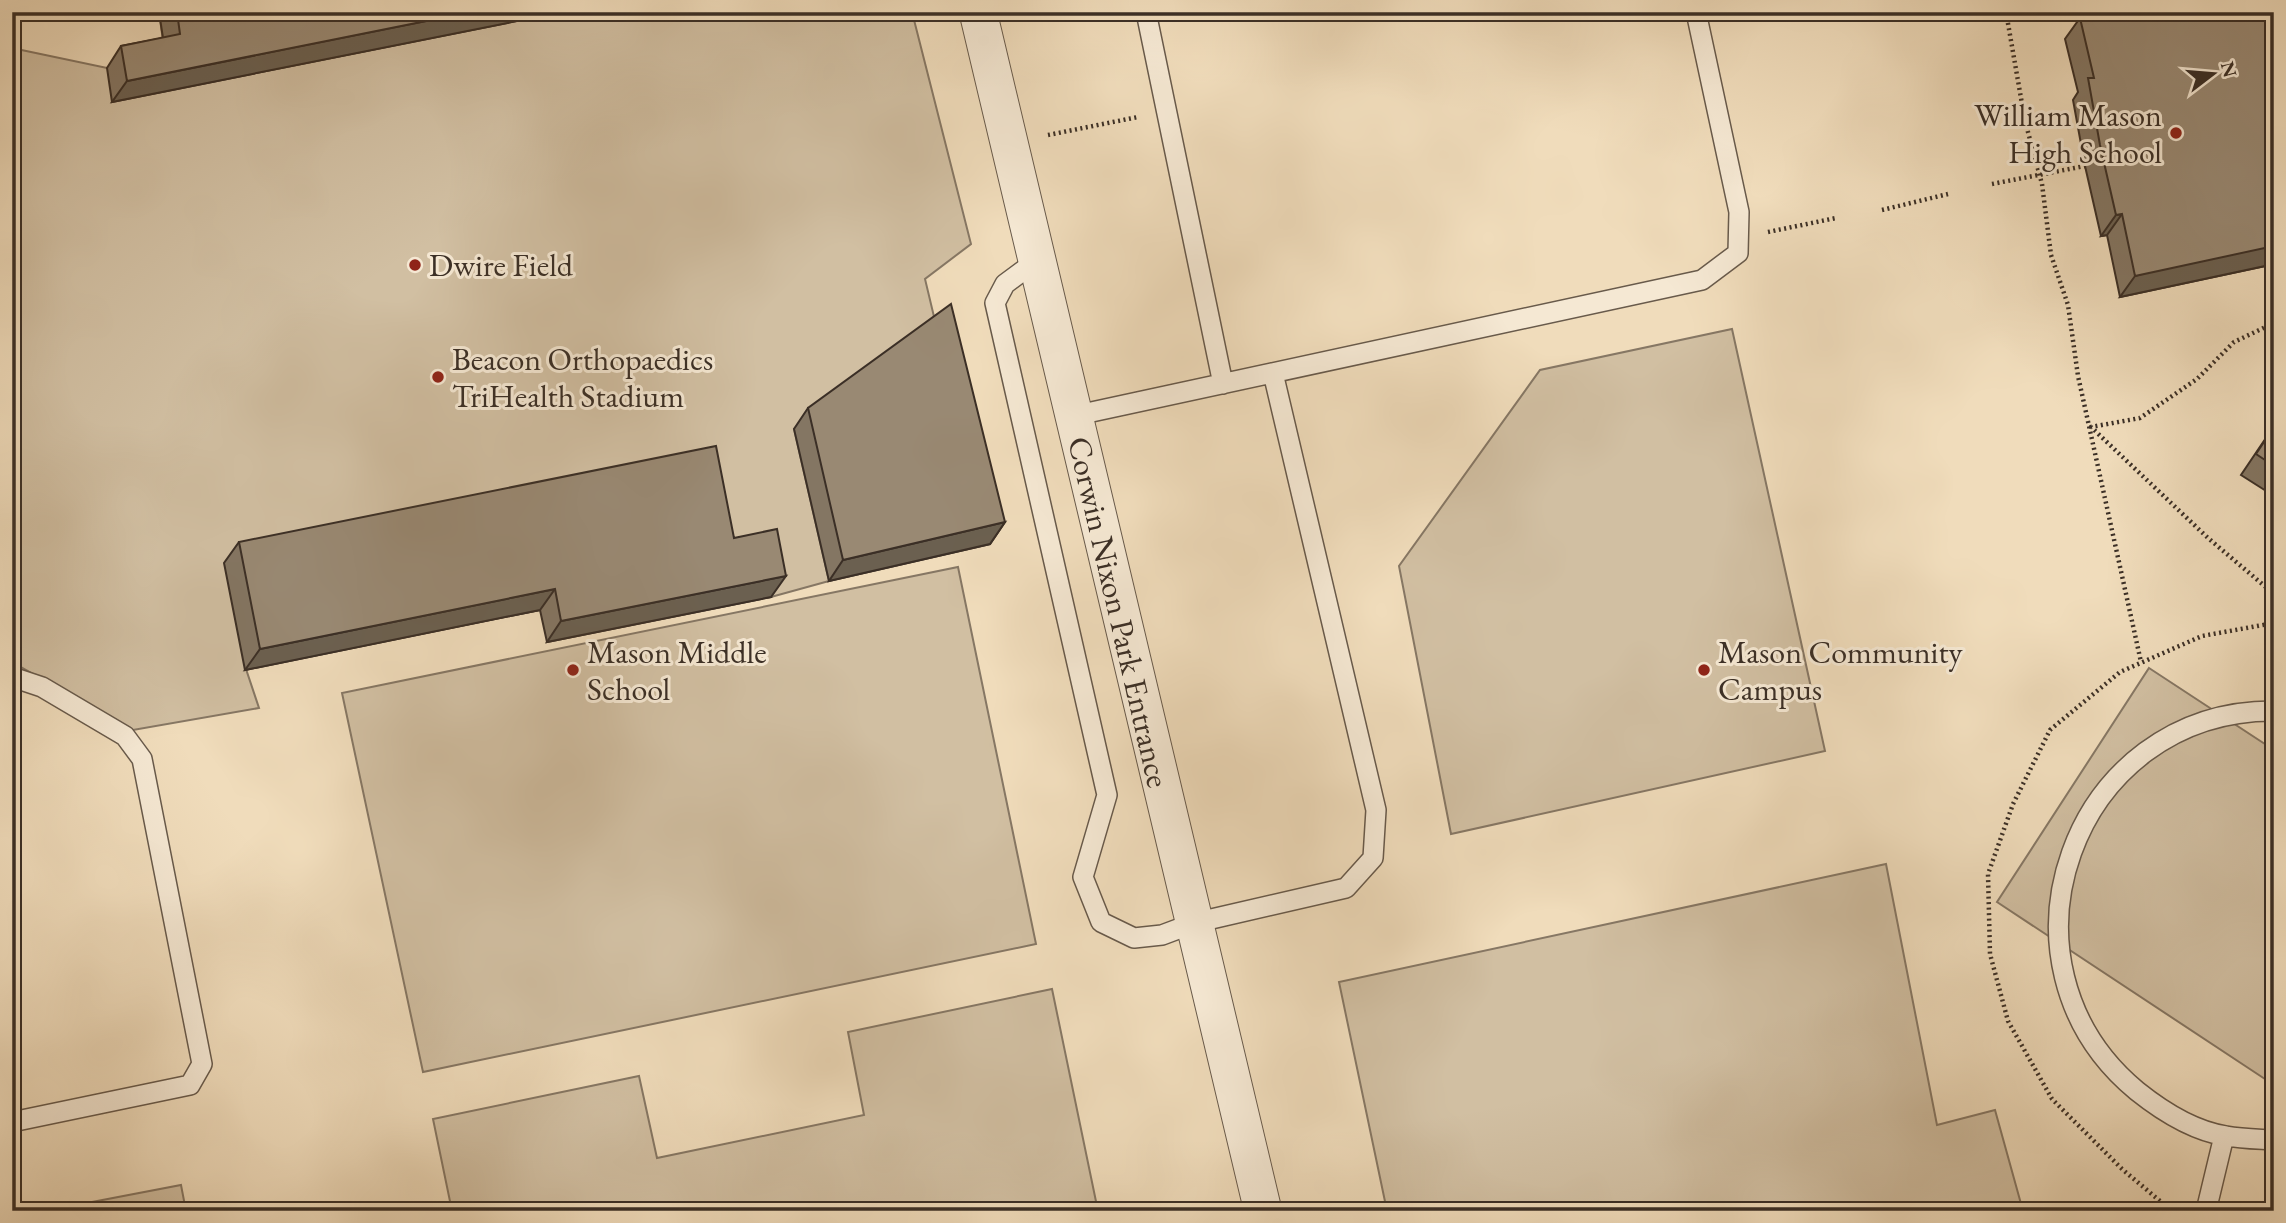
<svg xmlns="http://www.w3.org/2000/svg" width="2286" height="1223" viewBox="0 0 2286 1223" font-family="'EB Garamond',serif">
<rect width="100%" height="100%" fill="#f0dcbb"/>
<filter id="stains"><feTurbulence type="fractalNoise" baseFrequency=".00286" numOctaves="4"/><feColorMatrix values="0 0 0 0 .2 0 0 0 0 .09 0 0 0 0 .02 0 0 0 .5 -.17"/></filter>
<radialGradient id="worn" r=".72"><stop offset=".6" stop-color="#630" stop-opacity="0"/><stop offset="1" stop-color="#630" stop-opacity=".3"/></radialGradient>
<path fill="#d1bfa2" stroke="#867764" stroke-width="2" d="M 159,12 L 912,12 L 971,244 L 925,279 L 936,325 L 794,429 L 829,581 L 771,597 L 539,610 L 246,669 L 259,708 L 133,730 L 12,662 L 12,48 L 107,68 L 165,55 Z
M 1732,329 L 1825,751 L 1451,834 L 1399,566 L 1540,370 Z
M 958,567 L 1036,944 L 423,1072 L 342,693 Z
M 2149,668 L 2274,750 L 2274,1085 L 1997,902 Z
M 1886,864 L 1937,1125 L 1995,1110 L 2023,1211 L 1387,1211 L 1339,982 Z
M 1052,989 L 1098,1211 L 452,1211 L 433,1119 L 639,1076 L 657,1158 L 864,1115 L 848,1032 Z
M 181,1185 L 186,1211 L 45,1211 Z"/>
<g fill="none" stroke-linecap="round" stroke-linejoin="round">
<defs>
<path id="lane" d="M 1146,12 L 1223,384
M 1036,261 L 1005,284 L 995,303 L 1107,795 L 1083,877 L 1101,922 L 1134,938 L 1162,935 L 1194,923 L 1346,888 L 1373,858 L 1376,810 L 1273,373
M 1073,416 L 1702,280 L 1738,253 L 1739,212 L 1696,12
M 12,677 L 42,687 L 125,736 L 142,759 L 202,1064 L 190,1085 L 12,1122
M 2274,711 C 2072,710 1982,963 2137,1091 C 2162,1111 2194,1131 2226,1136 C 2242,1139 2258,1139 2274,1140
M 2206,1211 L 2224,1136"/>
<path id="street" d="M 978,12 L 1263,1211"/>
</defs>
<use href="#lane" stroke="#685a4b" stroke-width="22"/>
<use href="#street" stroke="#685a4b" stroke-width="39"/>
<path stroke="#3b2f26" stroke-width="4.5" stroke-dasharray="2 3.5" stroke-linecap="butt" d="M 2006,12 L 2025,121 L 2042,184 L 2051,255 L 2068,305 L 2078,376 L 2141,662
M 1048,135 L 1138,117
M 1992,184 L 2085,166
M 1882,210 L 1948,194
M 1768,232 L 1836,218
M 2274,323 L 2234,342 L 2197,379 L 2140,418 L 2091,427 L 2208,538 L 2274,594
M 2160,1201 L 2122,1169 L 2052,1099 L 2008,1021 L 1990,954 L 1988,874 L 2013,804 L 2050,730 L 2120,672 L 2202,636 L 2274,623"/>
<use href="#lane" stroke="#f5e8d3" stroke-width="19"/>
<use href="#street" stroke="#f5e8d3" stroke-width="37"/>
</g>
<path fill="#847663" stroke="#3b2f26" stroke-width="2" d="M 159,12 L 562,12 L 112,102 L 107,68 L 121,46 L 163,38 Z
M 2274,12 L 2274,253 L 2265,266 L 2120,297 L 2107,235 L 2101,236 L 2085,166 L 2073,100 L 2078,92 L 2065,39 L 2080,18 Z
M 808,408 L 1005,522 L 990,544 L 829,581 L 794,429 Z
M 2274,426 L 2274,496 L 2241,475 Z
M 734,538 L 771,597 L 547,642 L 540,610 L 245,670 L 224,563 L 239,542 Z"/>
<path fill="#6b6050" stroke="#3b2f26" stroke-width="2" d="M 471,12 L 562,12 L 112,102 L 127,81 Z
M 2122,214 L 2107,235 L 2101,236 L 2116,215 Z
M 2274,234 L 2274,253 L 2265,266 L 2120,297 L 2135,276 Z
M 1005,522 L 990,544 L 829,581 L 843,560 Z
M 786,576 L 771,597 L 547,642 L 561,621 Z
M 555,589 L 540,610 L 245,670 L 260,649 Z"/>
<path fill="#998973" stroke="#3b2f26" stroke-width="2" d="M 177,12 L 471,12 L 127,81 L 121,46 L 180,34 Z
M 2104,12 L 2274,12 L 2274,246 L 2135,276 L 2122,214 L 2116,215 L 2100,145 L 2088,78 L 2094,78 L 2080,18 Z
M 951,304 L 1005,522 L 843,560 L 808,408 Z
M 2274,427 L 2274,466 L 2256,454 Z
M 716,446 L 734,538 L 777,529 L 786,576 L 561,621 L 555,589 L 260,649 L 239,542 Z"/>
<g fill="#8f2418" stroke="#f5e8d3" stroke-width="2.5">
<circle cx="2176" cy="133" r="7"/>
<circle cx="415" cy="265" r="7"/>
<circle cx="438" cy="377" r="7"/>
<circle cx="573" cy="670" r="7"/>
<circle cx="1704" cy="670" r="7"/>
</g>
<g text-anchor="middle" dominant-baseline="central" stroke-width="6" stroke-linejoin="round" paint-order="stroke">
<g font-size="32" fill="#3b2f26" stroke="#f5e8d3" text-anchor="start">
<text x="2162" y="115" text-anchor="end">William Mason<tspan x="2162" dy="37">High School</tspan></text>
<text x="429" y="265">Dwire Field</text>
<text x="452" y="359">Beacon Orthopaedics<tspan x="452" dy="37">TriHealth Stadium</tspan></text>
<text x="587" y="652">Mason Middle<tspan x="587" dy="37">School</tspan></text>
<text x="1718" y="652">Mason Community<tspan x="1718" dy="37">Campus</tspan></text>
</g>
<g font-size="32" fill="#3b2f26" stroke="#f5e8d3">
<text transform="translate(1119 612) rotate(77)">Corwin Nixon Park Entrance</text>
</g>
</g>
<rect width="2286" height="1223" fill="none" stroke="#f0dcbb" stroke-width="42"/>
<rect x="14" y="14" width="2258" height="1195" fill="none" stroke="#3b2f26" stroke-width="3.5"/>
<rect x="21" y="21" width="2244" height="1181" fill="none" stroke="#3b2f26" stroke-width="2"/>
<g transform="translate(2213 74) rotate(74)" stroke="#f5e8d3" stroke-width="5" paint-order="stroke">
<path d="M0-5L12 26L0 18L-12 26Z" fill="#3b2f26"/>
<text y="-10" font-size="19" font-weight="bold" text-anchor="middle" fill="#3b2f26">N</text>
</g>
<rect width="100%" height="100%" filter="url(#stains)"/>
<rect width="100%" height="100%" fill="url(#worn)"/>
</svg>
